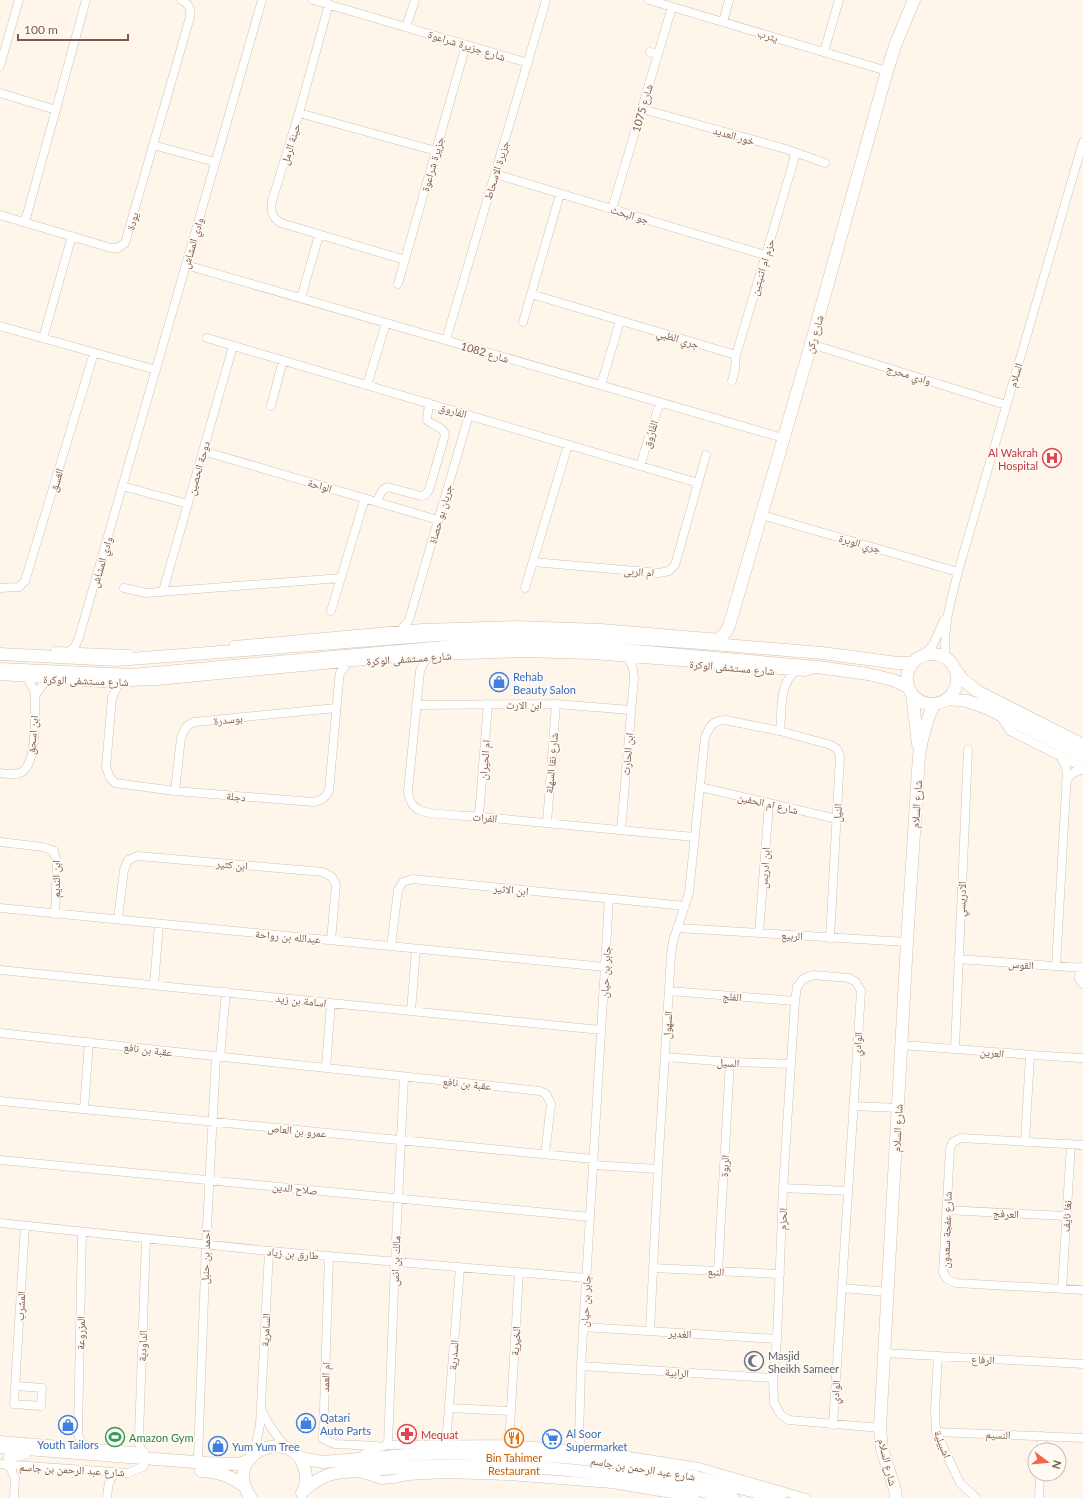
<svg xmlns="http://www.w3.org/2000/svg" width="1083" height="1498" viewBox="0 0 1083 1498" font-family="Lato,'Noto Naskh Arabic',sans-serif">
<rect width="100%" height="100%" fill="#fef6eb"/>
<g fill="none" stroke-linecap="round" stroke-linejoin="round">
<defs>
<path id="street" d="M 313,0 L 528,63
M 649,0 L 887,71
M 329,4 L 299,113 L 272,201 C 270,211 272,218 281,223 L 405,260
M 723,22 L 729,0
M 406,27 L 415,0
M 650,52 L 658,54
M 824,52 L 839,0
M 0,66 L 19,0
M 0,93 L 56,110
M 642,109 L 786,149 L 825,163
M 299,113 L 436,151
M 153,145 L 215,162
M 495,174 L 765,255
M 612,209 L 672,7
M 0,215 L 111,248 L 118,248 L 125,243 L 190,17 C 191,8 189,4 181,0
M 25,222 L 86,0
M 186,265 L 783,438
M 398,284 L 466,45
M 531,294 L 736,355
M 301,298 L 319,235
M 523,322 L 560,194
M 0,326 L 156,370
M 43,338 L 72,236
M 207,338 L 698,483
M 446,340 L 546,0
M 811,344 L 1006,405
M 732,381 L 735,369 L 736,355 L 794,160 L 793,153
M 367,385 L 386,323
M 601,385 L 620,321
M 271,406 L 283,360
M 203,451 L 438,520
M 640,466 L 660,402
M 122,486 L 188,504
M 377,502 C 379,496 381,490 387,487 L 421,496 L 425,495 L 429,490 L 445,435 C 443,426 433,426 427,420 L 429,403
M 762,515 L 958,572
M 533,562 L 659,573 L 669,571 L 675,565 L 706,455
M 0,588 L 19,587 L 25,581 L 94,353
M 124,588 L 146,593 L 341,578
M 525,588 L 568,445
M 163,591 L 233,346
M 331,611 L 365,498
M 401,630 L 409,620 L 469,415
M 234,645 L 422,628 L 517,625 L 601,628 L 720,638
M 55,651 L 129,654
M 66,653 L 75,647 L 79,637 L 262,0
M 431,655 L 425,660 L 420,671 L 408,791 C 409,799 411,806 419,810 C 432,816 467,815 482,817 C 553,824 624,830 694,837
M 923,656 L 933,645 L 944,620
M 946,659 C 942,630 951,600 958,572 L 1083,142
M 0,676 L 101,683 L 157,681 L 407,657 L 524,653 L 593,655 L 805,672 L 816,668
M 123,681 L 117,687 L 112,698 L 106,767 L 110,778 L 115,783 L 175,791 L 313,802 C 321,801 325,798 329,791 L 339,680 L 340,673 L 348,663
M 35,697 C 39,689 42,684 50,679
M 416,705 L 556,704 L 631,710
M 1000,716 L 1010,731 L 1083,768
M 780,731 C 782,713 779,683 795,672
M 0,773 C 7,774 15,776 22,772 C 37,763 35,715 35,697 L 34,690 L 27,678
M 1066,781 C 1071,775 1075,770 1083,770
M 700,787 L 837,819
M 175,791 L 181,738 C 184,729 186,725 194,722 L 336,708
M 479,816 L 488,704
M 547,823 L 556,704
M 621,830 L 634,678 C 634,669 632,662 625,656
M 0,842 L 43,847 L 54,851 L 57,865 L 55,914
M 0,908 L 605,967
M 118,919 L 124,870 L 128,860 L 138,856 L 323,872 L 332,877 L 336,885 L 331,940
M 677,928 L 907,942
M 759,933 L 769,804
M 391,946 L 398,890 L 403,882 L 412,879 L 685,906
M 958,959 L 1083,968
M 1056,966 L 1067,773 L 1065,765 L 1061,758
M 1080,967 L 1079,979 L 1083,984
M 0,970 L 601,1030
M 154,985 L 159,924
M 669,991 L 795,1001
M 411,1011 L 416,949
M 0,1033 L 540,1091 L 546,1094 L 551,1104 L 545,1154
M 901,1045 C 962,1049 1022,1055 1083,1058
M 955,1048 L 968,750
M 220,1057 L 226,992
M 665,1057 L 730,1062 L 791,1064
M 326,1067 L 331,1003
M 0,1101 L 593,1159
M 853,1106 L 898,1108
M 84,1109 L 89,1042
M 1025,1142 L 1030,1056
M 1083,1145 L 961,1138 L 953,1142 L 950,1149 L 943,1272 L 947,1279 L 956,1283 L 1083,1290
M 0,1160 L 590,1217
M 593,1165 L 658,1169
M 783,1188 L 848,1191
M 946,1210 L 1065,1216
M 0,1223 L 269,1251 L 586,1278
M 82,1232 L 78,1433 L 80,1440 L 85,1447
M 329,1256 L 323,1439 L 335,1444 L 377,1446
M 653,1268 L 780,1274
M 718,1271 L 730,1062
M 842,1288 L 888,1292
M 1062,1289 L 1071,1144
M 583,1327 L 777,1339
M 650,1331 L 658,1169 L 671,955 L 673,941 L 689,893 L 705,737 C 710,726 712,721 725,720 L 780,731 L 831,745 L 837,749 L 840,756 L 830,938
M 884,1353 L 1083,1364
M 938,1356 L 935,1410 L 936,1432 L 960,1483 L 976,1498
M 581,1366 L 773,1378
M 16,1386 L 42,1388 L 41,1406 L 14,1404 L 25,1226
M 449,1408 L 510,1411
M 262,1411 C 269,1426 277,1437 287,1448
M 833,1425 L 861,991 L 856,982 L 849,978 L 813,975 L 803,979 L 797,987 L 795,1001 L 783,1188 L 777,1339 L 773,1378 L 774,1403 L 781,1415 L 789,1420 L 880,1428
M 936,1432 L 1083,1438
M 0,1440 L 144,1452
M 446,1444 L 460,1267
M 509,1444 L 519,1272
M 388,1445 L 395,1262 L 404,1077
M 1041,1450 L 1042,1436
M 587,1451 L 581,1445 L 579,1437 L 581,1366 L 609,899
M 142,1452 L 139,1444 L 139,1435 L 146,1239
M 254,1453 L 260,1425 L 269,1251
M 198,1458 L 206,1245 L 216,1057
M 359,1458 L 370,1450 L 388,1445 L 509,1444 L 603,1452 L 699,1467 L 806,1498
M 0,1464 L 128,1473 L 144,1466
M 9,1465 L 15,1478 L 14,1498
M 359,1473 L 382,1480 L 393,1479 L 408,1476 L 445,1474 L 509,1476 L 612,1484 L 695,1498
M 107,1498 C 108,1488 108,1480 115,1473
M 1039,1498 L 1040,1474"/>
<path id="secondary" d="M 720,638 L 726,632 L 730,623 L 811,344 L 887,71 L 896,43 L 914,0
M 0,654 L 117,660 L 438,635 L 495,633 L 530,633 L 581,635 L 701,643 L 822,653 L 897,663 L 913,663
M907 679a25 25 0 1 1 50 0a25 25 0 1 1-50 0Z
M 0,669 L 132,675 L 444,647 L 507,644 L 567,645 L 817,667 L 868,674 L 893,680 L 908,687
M 955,669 L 962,679 L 977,691 L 1083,745
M 912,694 L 918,744
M 947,699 L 967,701 L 987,708 L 1083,757
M 0,1447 L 207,1463 L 237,1464 L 248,1461
M 300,1458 L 323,1462 L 406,1455 L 446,1453 L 509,1454 L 563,1457 L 615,1462 L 696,1477 L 780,1498
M 9,1465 L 10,1456 L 25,1453
M 201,1471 C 219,1472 229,1475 244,1486
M 303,1491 C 311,1485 317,1479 326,1476 C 340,1470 368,1471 383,1469 C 497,1459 623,1470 733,1498
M 251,1498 C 219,1453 294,1423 305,1470 C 307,1478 306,1486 302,1493
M 896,1498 L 895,1490 L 882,1449 L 880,1428 L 907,942 L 919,756 C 922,737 926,721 934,704"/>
</defs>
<use href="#street" stroke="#d5bfb1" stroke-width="9"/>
<use href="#secondary" stroke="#d8bfad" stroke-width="13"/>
<use href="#street" stroke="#fff" stroke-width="8"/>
<use href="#secondary" stroke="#fff" stroke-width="12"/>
</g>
<defs>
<symbol id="hospital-ring" viewBox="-11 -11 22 22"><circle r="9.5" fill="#fffaf3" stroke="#e0444e" stroke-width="1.5"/><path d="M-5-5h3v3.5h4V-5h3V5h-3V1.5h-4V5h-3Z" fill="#e0444e"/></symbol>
<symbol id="shop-ring" viewBox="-11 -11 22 22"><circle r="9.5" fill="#fffaf3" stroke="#3f7fe0" stroke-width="1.5"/><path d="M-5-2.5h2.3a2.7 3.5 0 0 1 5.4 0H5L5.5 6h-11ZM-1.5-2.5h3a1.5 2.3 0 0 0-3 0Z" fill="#3f7fe0"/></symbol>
<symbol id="mosque-ring" viewBox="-11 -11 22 22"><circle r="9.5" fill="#fffaf3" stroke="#6b7280" stroke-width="1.5"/><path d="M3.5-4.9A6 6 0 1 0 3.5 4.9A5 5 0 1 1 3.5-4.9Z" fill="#6b7280"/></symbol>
<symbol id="pharmacy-ring" viewBox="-11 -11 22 22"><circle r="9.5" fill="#fffaf3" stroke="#e0444e" stroke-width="1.5"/><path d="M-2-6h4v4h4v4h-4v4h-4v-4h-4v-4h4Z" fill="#e0444e"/></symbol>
<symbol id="stadium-ring" viewBox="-11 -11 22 22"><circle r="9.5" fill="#fffaf3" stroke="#2e9e5b" stroke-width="1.5"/><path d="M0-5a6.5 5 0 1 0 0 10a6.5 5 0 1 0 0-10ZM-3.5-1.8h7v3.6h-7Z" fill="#2e9e5b"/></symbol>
<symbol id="restaurant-ring" viewBox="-11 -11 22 22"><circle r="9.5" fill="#fffaf3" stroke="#e8710a" stroke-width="1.5"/><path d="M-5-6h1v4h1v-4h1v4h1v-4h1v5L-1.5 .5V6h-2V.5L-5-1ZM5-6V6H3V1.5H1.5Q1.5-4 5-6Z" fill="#e8710a"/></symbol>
<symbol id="supermarket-ring" viewBox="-11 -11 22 22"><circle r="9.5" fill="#fffaf3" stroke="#3f7fe0" stroke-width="1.5"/><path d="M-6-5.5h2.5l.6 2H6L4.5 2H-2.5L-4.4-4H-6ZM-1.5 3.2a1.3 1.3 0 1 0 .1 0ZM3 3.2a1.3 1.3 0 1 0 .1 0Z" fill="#3f7fe0"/></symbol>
</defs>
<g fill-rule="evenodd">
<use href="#hospital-ring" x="1041" y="447" width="22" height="22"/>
<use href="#shop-ring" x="488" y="671" width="22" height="22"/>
<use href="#mosque-ring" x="743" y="1350" width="22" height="22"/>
<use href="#shop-ring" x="295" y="1412" width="22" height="22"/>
<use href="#shop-ring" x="57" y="1414" width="22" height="22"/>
<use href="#pharmacy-ring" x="396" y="1423" width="22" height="22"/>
<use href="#stadium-ring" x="104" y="1426" width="22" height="22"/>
<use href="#restaurant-ring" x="503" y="1427" width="22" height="22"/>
<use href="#supermarket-ring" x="541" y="1428" width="22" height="22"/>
<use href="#shop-ring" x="207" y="1435" width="22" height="22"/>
</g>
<g text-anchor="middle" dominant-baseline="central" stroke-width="3.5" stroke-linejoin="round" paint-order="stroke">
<g font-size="11" fill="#7d5a4a" stroke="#fffaf3">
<text transform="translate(768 35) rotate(17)">يثرب</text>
<text transform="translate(467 45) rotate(17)">شارع جزيرة شراعوة</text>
<text transform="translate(642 108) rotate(-74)">شارع 1075</text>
<text transform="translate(734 135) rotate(16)">خور العديد</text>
<text transform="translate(290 144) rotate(-73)">حينة الرمل</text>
<text transform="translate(432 164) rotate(-74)">جزيرة شراعوة</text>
<text transform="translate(496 170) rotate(-73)">جزيرة الاسحاط</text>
<text transform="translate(630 214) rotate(17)">جو البحث</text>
<text transform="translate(132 221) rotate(-75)">يودة</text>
<text transform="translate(192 243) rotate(-74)">وادي المشاش</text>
<text transform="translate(762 267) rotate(-73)">حزم ام اثنيتين</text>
<text transform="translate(814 334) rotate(-74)">شارع ركن</text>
<text transform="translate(678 338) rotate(17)">جري الظبي</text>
<text transform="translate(485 352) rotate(16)">شارع 1082</text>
<text transform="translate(909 374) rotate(17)">وادي محرج</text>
<text transform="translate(1015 375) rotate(-74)">السلام</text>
<text transform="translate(453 410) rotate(16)">الفاروق</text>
<text transform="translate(650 434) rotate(-73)">الفَارُوق</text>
<text transform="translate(198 468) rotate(-74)">دوحة الحصين</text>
<text transform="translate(56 480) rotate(-73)">الغسق</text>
<text transform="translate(320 485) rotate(16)">الواحة</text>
<text transform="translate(440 514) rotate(-74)">جريان بو حصاة</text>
<text transform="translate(860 543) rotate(16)">جري الوبرة</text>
<text transform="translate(101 562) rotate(-74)">وادي المشاش</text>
<text transform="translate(639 571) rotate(5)">ام الربى</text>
<text transform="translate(409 658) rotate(-4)">شارع مستشفى الوكرة</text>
<text transform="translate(732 667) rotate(5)">شارع مستشفى الوكرة</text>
<text transform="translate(86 680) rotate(2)">شارع مستشفى الوكرة</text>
<text x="524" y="704">ابن الارت</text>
<text transform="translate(228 719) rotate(-6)">بوسدرة</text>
<text transform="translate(32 735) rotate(-85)">ابن اسحق</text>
<text transform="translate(627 754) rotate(-85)">ابن الحارث</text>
<text transform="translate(484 760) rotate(-85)">ام الحيران</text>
<text transform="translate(551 763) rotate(-85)">شارع نقا السهلة</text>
<text transform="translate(236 796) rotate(5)">دجلة</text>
<text transform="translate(768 803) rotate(13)">شارع ام الحفين</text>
<text transform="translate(916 804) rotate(-86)">شارع السلام</text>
<text transform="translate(837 813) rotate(-87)">النيل</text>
<text transform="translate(485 817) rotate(5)">الفرات</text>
<text transform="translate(232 864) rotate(5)">ابن كثير</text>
<text transform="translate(764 868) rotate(-86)">ابن ادريس</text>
<text transform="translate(55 879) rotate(-90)">ابن النديم</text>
<text transform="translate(511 889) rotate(6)">ابن الاثير</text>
<text transform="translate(961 899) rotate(-88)">الادريسي</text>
<text transform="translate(792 935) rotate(3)">الربيع</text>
<text transform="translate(288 936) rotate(5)">عبدالله بن رواحة</text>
<text transform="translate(1021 964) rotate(4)">القوس</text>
<text transform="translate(605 972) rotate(-87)">جابر بن حيان</text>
<text transform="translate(732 996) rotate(4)">الفلج</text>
<text transform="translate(301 1000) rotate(6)">اسامة بن زيد</text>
<text transform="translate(667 1025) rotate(-86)">السهول</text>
<text transform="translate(857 1044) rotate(-86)">الوادي</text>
<text transform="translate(148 1049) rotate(7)">عقبة بن نافع</text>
<text transform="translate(992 1052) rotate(6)">العرين</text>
<text transform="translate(728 1062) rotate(3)">السيل</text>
<text transform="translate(467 1083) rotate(6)">عقبة بن نافع</text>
<text transform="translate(897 1128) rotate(-87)">شارع السلام</text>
<text transform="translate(297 1130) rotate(6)">عمرو بن العاص</text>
<text transform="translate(724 1166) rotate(-87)">الربوة</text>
<text transform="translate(295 1188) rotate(6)">صلاح الدين</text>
<text transform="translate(1006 1213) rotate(3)">العرفج</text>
<text transform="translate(1066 1216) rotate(-86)">نغا نايف</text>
<text transform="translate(782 1219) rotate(-87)">الحزم</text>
<text transform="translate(946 1230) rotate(-88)">شارع عفجة سعدون</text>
<text transform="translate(293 1253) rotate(5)">طارق بن زياد</text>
<text transform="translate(205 1257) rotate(-88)">احمد بن حنبل</text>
<text transform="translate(395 1261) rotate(-88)">مالك بن انس</text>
<text transform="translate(716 1271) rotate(3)">النبع</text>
<text transform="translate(585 1301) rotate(-87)">جابر بن حيان</text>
<text transform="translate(20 1306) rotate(-87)">المشرب</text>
<text transform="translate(265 1330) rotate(-87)">السامرية</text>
<text transform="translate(80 1333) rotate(-89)">المزروعة</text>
<text transform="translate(680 1333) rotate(4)">الغدير</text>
<text transform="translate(515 1341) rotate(-86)">الخيرية</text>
<text transform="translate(142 1346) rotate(-88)">الداودية</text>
<text transform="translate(453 1355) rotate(-86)">السدرية</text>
<text transform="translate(983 1359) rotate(3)">الرفاع</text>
<text transform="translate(677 1372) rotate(4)">الرابية</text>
<text transform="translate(325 1377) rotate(-88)">ام العمد</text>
<text transform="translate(835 1392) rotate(-86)">الوادي</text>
<text transform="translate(998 1434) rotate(2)">النسيم</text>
<text transform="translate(943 1444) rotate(69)">اشبيلية</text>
<text transform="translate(888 1462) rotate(76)">شارع السلام</text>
<text transform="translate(643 1468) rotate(9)">شارع عبد الرحمن بن جاسم</text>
<text transform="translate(72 1469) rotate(3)">شارع عبد الرحمن بن جاسم</text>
</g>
<g font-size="11" fill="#be3a42" stroke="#fffaf3" text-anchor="end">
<text x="1038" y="452">Al Wakrah<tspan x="1038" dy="13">Hospital</tspan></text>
<text x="421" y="1434" text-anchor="start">Mequat</text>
</g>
<g font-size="11" fill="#366cbe" stroke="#fffaf3" text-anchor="start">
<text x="513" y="676">Rehab<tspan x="513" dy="13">Beauty Salon</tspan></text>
<text x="320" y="1417">Qatari<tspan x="320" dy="13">Auto Parts</tspan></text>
<text x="566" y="1433">Al Soor<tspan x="566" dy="13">Supermarket</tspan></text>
<text x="68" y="1444" text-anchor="middle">Youth Tailors</text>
<text x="232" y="1446">Yum Yum Tree</text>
</g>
<g font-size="11" fill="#5b616d" stroke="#fffaf3" text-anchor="start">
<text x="768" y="1355">Masjid<tspan x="768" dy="13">Sheikh Sameer</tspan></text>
</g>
<g font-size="11" fill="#27864d" stroke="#fffaf3" text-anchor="start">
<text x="129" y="1437">Amazon Gym</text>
</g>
<g font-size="11" fill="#c56008" stroke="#fffaf3">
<text x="514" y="1457">Bin Tahimer<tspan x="514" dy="13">Restaurant</tspan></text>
</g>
</g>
<g transform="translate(1047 1462) rotate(106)"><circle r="19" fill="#fffaf3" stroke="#cbbaaf"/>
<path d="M0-3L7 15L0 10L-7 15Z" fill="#f06747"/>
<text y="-6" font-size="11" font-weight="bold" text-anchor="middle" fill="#7d5a4a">N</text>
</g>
<path d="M18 34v6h110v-6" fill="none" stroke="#7d5a4a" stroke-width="2"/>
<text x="24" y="34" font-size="12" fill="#7d5a4a" stroke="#fffaf3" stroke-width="3" paint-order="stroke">100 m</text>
</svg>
